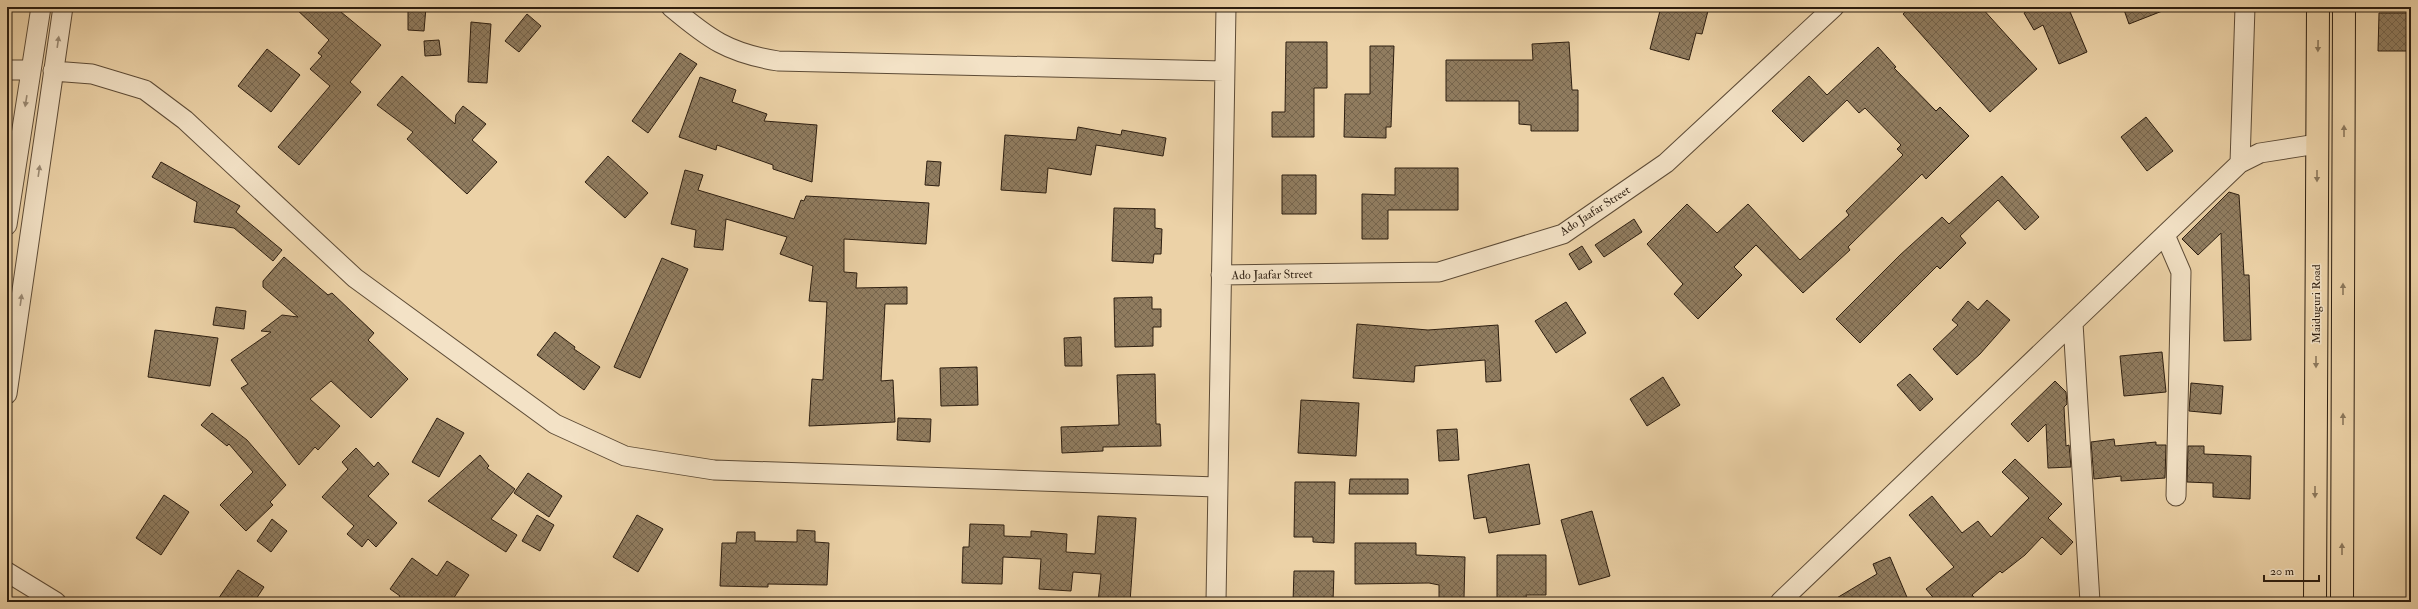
<svg xmlns="http://www.w3.org/2000/svg" width="2418" height="609" viewBox="0 0 2418 609" font-family="'IM FELL Double Pica',serif">
<defs>
<pattern id="building-cross-hatch" width="8" height="8" patternUnits="userSpaceOnUse"><rect width="8" height="8" fill="#907c5f"/><path d="M0 0l8 8M0 8l8-8" fill="none" stroke="#76654d"/></pattern>
</defs>
<rect width="100%" height="100%" fill="#ecd2a7"/>
<filter id="stains"><feTurbulence type="fractalNoise" baseFrequency=".005" numOctaves="4"/><feColorMatrix values="0 0 0 0 .2 0 0 0 0 .09 0 0 0 0 .02 0 0 0 .5 -.17"/></filter>
<radialGradient id="worn" r=".72"><stop offset=".6" stop-color="#630" stop-opacity="0"/><stop offset="1" stop-color="#630" stop-opacity=".3"/></radialGradient>
<path fill="url(#building-cross-hatch)" stroke="#2d1e10" d="M 294,7 L 335,7 L 381,45 L 350,82 L 361,92 L 299,165 L 278,147 L 330,86 L 310,69 L 322,56 L 318,53 L 329,40 Z
M 408,7 L 426,7 L 424,31 L 408,30 Z
M 1661,7 L 1709,7 L 1702,34 L 1696,33 L 1689,60 L 1650,49 Z
M 1911,7 L 1981,7 L 2037,69 L 1990,112 L 1903,14 Z
M 2034,7 L 2068,7 L 2087,52 L 2059,64 L 2043,25 L 2034,30 L 2024,13 Z
M 2123,7 L 2170,7 L 2170,8 L 2129,24 Z
M 2379,13 L 2411,13 L 2411,51 L 2378,51 Z
M 527,14 L 541,26 L 519,52 L 505,41 Z
M 471,22 L 491,24 L 487,83 L 468,82 Z
M 439,40 L 441,55 L 425,56 L 424,41 Z
M 1286,42 L 1327,42 L 1327,88 L 1314,88 L 1314,137 L 1272,137 L 1272,112 L 1285,112 Z
M 1569,42 L 1572,90 L 1578,90 L 1578,131 L 1531,131 L 1531,125 L 1519,124 L 1519,101 L 1446,101 L 1446,60 L 1533,60 L 1532,44 Z
M 1370,46 L 1394,46 L 1391,127 L 1386,127 L 1386,138 L 1344,137 L 1345,94 L 1370,94 Z
M 1878,47 L 1896,67 L 1894,68 L 1936,111 L 1940,107 L 1969,136 L 1926,179 L 1922,174 L 1848,247 L 1850,250 L 1803,293 L 1756,245 L 1734,267 L 1742,275 L 1698,319 L 1674,294 L 1683,284 L 1647,244 L 1687,204 L 1717,233 L 1748,204 L 1800,260 L 1849,215 L 1846,211 L 1903,155 L 1897,149 L 1901,145 L 1865,108 L 1859,113 L 1847,100 L 1803,142 L 1772,111 L 1809,76 L 1827,95 Z
M 267,49 L 300,75 L 271,112 L 238,86 Z
M 680,53 L 697,64 L 648,133 L 632,121 Z
M 402,76 L 455,124 L 456,115 L 463,106 L 486,124 L 472,140 L 497,162 L 467,194 L 407,139 L 413,132 L 377,105 Z
M 700,77 L 736,90 L 732,102 L 767,114 L 764,121 L 817,125 L 812,182 L 773,169 L 773,165 L 717,145 L 716,150 L 679,137 Z
M 2146,117 L 2173,151 L 2147,171 L 2121,137 Z
M 1078,127 L 1121,135 L 1122,130 L 1166,138 L 1163,156 L 1096,145 L 1091,175 L 1048,168 L 1046,193 L 1001,190 L 1005,135 L 1076,140 Z
M 608,156 L 648,193 L 625,218 L 585,182 Z
M 927,161 L 941,162 L 939,186 L 925,185 Z
M 161,162 L 240,206 L 236,212 L 282,250 L 273,261 L 234,228 L 194,222 L 197,202 L 152,177 Z
M 1395,168 L 1458,168 L 1458,210 L 1388,210 L 1388,239 L 1362,239 L 1362,194 L 1395,195 Z
M 685,170 L 703,175 L 698,190 L 794,219 L 801,200 L 804,201 L 806,196 L 929,203 L 926,244 L 844,239 L 844,272 L 857,273 L 856,288 L 907,287 L 907,304 L 885,304 L 881,381 L 893,380 L 895,422 L 809,426 L 812,379 L 823,380 L 827,302 L 809,301 L 813,266 L 780,254 L 787,237 L 726,219 L 723,250 L 694,247 L 696,230 L 671,224 Z
M 1282,175 L 1316,175 L 1316,214 L 1282,214 Z
M 2002,176 L 2039,217 L 2025,230 L 1998,200 L 1960,236 L 1966,243 L 1940,269 L 1937,266 L 1860,343 L 1836,319 L 1900,255 L 1942,217 L 1949,224 Z
M 2229,192 L 2239,195 L 2244,275 L 2249,275 L 2251,340 L 2224,341 L 2221,233 L 2198,255 L 2182,239 Z
M 1114,208 L 1155,209 L 1155,228 L 1162,229 L 1161,254 L 1154,254 L 1153,263 L 1112,261 Z
M 1634,219 L 1642,232 L 1604,257 L 1595,245 Z
M 1582,246 L 1592,262 L 1579,270 L 1569,254 Z
M 284,257 L 328,295 L 332,293 L 374,333 L 368,340 L 408,379 L 371,418 L 331,381 L 310,399 L 340,426 L 318,450 L 315,447 L 299,465 L 241,388 L 248,384 L 231,360 L 271,332 L 261,331 L 282,315 L 298,317 L 263,287 L 263,281 Z
M 662,258 L 688,269 L 640,378 L 614,367 Z
M 1152,297 L 1152,309 L 1161,309 L 1161,327 L 1153,327 L 1153,346 L 1115,347 L 1114,298 Z
M 1987,300 L 2010,320 L 1980,354 L 1957,375 L 1933,349 L 1958,325 L 1952,320 L 1968,301 L 1978,310 Z
M 1566,302 L 1586,333 L 1556,353 L 1535,321 Z
M 216,307 L 246,311 L 244,329 L 213,325 Z
M 1357,324 L 1428,330 L 1498,325 L 1501,381 L 1486,382 L 1485,360 L 1415,366 L 1414,382 L 1353,378 Z
M 155,330 L 218,338 L 210,386 L 148,377 Z
M 555,332 L 575,347 L 574,349 L 600,367 L 584,390 L 537,355 Z
M 1081,337 L 1082,366 L 1065,366 L 1064,338 Z
M 2162,352 L 2166,392 L 2124,396 L 2120,356 Z
M 977,367 L 978,405 L 941,406 L 940,368 Z
M 1155,374 L 1156,424 L 1160,424 L 1161,446 L 1103,447 L 1103,451 L 1062,453 L 1061,427 L 1119,425 L 1117,375 Z
M 1910,374 L 1933,399 L 1920,411 L 1897,385 Z
M 1663,377 L 1680,405 L 1647,426 L 1630,399 Z
M 2055,381 L 2066,392 L 2067,404 L 2064,407 L 2066,446 L 2069,445 L 2071,467 L 2048,468 L 2046,424 L 2028,442 L 2011,424 Z
M 2191,383 L 2223,386 L 2221,414 L 2189,411 Z
M 1301,400 L 1359,403 L 1356,456 L 1298,453 Z
M 212,413 L 247,440 L 286,485 L 270,502 L 273,505 L 246,531 L 220,505 L 253,472 L 229,444 L 227,446 L 201,425 Z
M 437,418 L 464,433 L 439,477 L 412,462 Z
M 898,418 L 931,419 L 930,442 L 897,440 Z
M 1457,429 L 1459,460 L 1439,461 L 1437,430 Z
M 2114,439 L 2115,446 L 2156,442 L 2156,445 L 2166,445 L 2165,478 L 2121,481 L 2121,476 L 2094,479 L 2091,442 Z
M 2188,446 L 2204,446 L 2204,454 L 2251,456 L 2250,499 L 2213,497 L 2213,483 L 2187,482 Z
M 356,448 L 374,467 L 378,462 L 389,474 L 368,496 L 397,523 L 376,547 L 368,539 L 362,547 L 347,534 L 354,526 L 322,497 L 348,469 L 342,462 Z
M 480,455 L 489,466 L 487,468 L 515,489 L 491,519 L 517,535 L 506,552 L 428,501 Z
M 2015,459 L 2062,504 L 2048,518 L 2073,542 L 2061,555 L 2042,537 L 2025,555 L 2002,573 L 2000,571 L 1972,595 L 1979,602 L 1937,602 L 1926,589 L 1954,567 L 1909,515 L 1932,496 L 1962,533 L 1978,521 L 1991,537 L 2029,498 L 2002,472 Z
M 1529,464 L 1540,524 L 1489,533 L 1486,517 L 1474,519 L 1468,475 Z
M 528,473 L 562,496 L 549,517 L 514,493 Z
M 1350,479 L 1408,479 L 1408,494 L 1349,494 Z
M 1295,482 L 1335,482 L 1334,543 L 1313,542 L 1313,537 L 1294,537 Z
M 164,495 L 189,512 L 161,555 L 136,538 Z
M 1592,511 L 1610,576 L 1579,585 L 1561,520 Z
M 537,515 L 554,525 L 540,551 L 522,541 Z
M 637,515 L 663,529 L 638,572 L 613,557 Z
M 1098,516 L 1136,518 L 1130,602 L 1098,602 L 1101,574 L 1073,572 L 1071,591 L 1039,589 L 1041,559 L 1003,557 L 1002,584 L 962,583 L 963,547 L 969,547 L 970,524 L 1004,525 L 1004,536 L 1031,537 L 1031,531 L 1067,534 L 1066,552 L 1095,554 Z
M 272,519 L 287,531 L 271,552 L 257,541 Z
M 797,530 L 815,531 L 815,542 L 829,543 L 827,585 L 768,584 L 768,587 L 720,586 L 722,543 L 736,543 L 737,532 L 755,532 L 755,541 L 797,542 Z
M 1355,543 L 1416,543 L 1416,555 L 1465,557 L 1464,598 L 1439,598 L 1439,585 L 1429,583 L 1355,584 Z
M 1497,555 L 1546,555 L 1546,595 L 1526,595 L 1527,602 L 1497,602 Z
M 1890,557 L 1909,602 L 1830,602 L 1877,574 L 1873,564 Z
M 412,558 L 437,576 L 447,561 L 469,575 L 451,602 L 396,602 L 400,596 L 390,589 Z
M 238,570 L 264,587 L 254,602 L 216,602 Z
M 1294,571 L 1334,571 L 1333,602 L 1293,602 Z"/>
<g fill="none" stroke-linecap="round" stroke-linejoin="round">
<defs>
<path id="minor" d="M 671,7 C 709,39 728,53 778,61 L 1224,71
M 7,70 L 31,70
M 53,71 L 92,74 L 145,90 L 185,120 L 355,278 L 555,424 L 625,456 L 714,470 L 1217,487
M 2240,163 L 2245,7
M 7,225 L 41,7
M 2165,235 L 2181,272 L 2176,496
M 1221,275 L 1439,272 L 1563,234 L 1666,163 L 1834,7
M 2073,323 L 2090,602
M 7,394 L 63,7
M 7,572 L 56,602
M 1216,602 L 1226,7
M 1780,602 L 2240,163 L 2260,153 L 2317,144"/>
<path id="trunk" d="M 2315,602 L 2318,7
M 2342,602 L 2344,7"/>
</defs>
<use href="#minor" stroke="#5d4b36" stroke-width="21"/>
<use href="#trunk" stroke="#2d1e10" stroke-width="24"/>
<use href="#minor" stroke="#f3e2c6" stroke-width="19"/>
<use href="#trunk" stroke="#ecd2a7" stroke-width="22"/>
</g>
<defs><path id="oneway-solid" d="M-6-.8H1V-3.2L6.5 0L1 3.2V.8H-6Z"/></defs>
<g fill="#9a8a74">
<use href="#oneway-solid" transform="translate(58 42) rotate(-82)"/>
<use href="#oneway-solid" transform="translate(26 101) rotate(99)"/>
<use href="#oneway-solid" transform="translate(39 171) rotate(-82)"/>
<use href="#oneway-solid" transform="translate(21 300) rotate(-82)"/>
</g>
<g fill="#8c785c">
<use href="#oneway-solid" transform="translate(2318 46) rotate(91)"/>
<use href="#oneway-solid" transform="translate(2344 131) rotate(-90)"/>
<use href="#oneway-solid" transform="translate(2317 176) rotate(90)"/>
<use href="#oneway-solid" transform="translate(2343 289) rotate(-90)"/>
<use href="#oneway-solid" transform="translate(2316 362) rotate(90)"/>
<use href="#oneway-solid" transform="translate(2343 419) rotate(-90)"/>
<use href="#oneway-solid" transform="translate(2315 492) rotate(90)"/>
<use href="#oneway-solid" transform="translate(2342 549) rotate(-90)"/>
</g>
<g text-anchor="middle" dominant-baseline="central" stroke-width="3" stroke-linejoin="round" paint-order="stroke">
<g font-size="12" fill="#2d1e10" stroke="#f3e2c6">
<text transform="translate(1595 211) rotate(-33)">Ado Jaafar Street</text>
<text transform="translate(1272 275) rotate(-1)">Ado Jaafar Street</text>
<text transform="translate(2316 304) rotate(-90)">Maiduguri Road</text>
</g>
</g>
<rect width="2418" height="609" fill="none" stroke="#ecd2a7" stroke-width="24"/>
<rect x="8" y="8" width="2402" height="593" fill="none" stroke="#2d1e10" stroke-width="2"/>
<rect x="12" y="12" width="2394" height="585" fill="none" stroke="#2d1e10"/>
<path d="M2264 575v6h55v-6" fill="none" stroke="#2d1e10" stroke-width="2"/>
<text x="2270" y="575" font-size="12" fill="#2d1e10" stroke="#f3e2c6" stroke-width="3" paint-order="stroke">20 m</text>
<rect width="100%" height="100%" filter="url(#stains)"/>
<rect width="100%" height="100%" fill="url(#worn)"/>
</svg>
